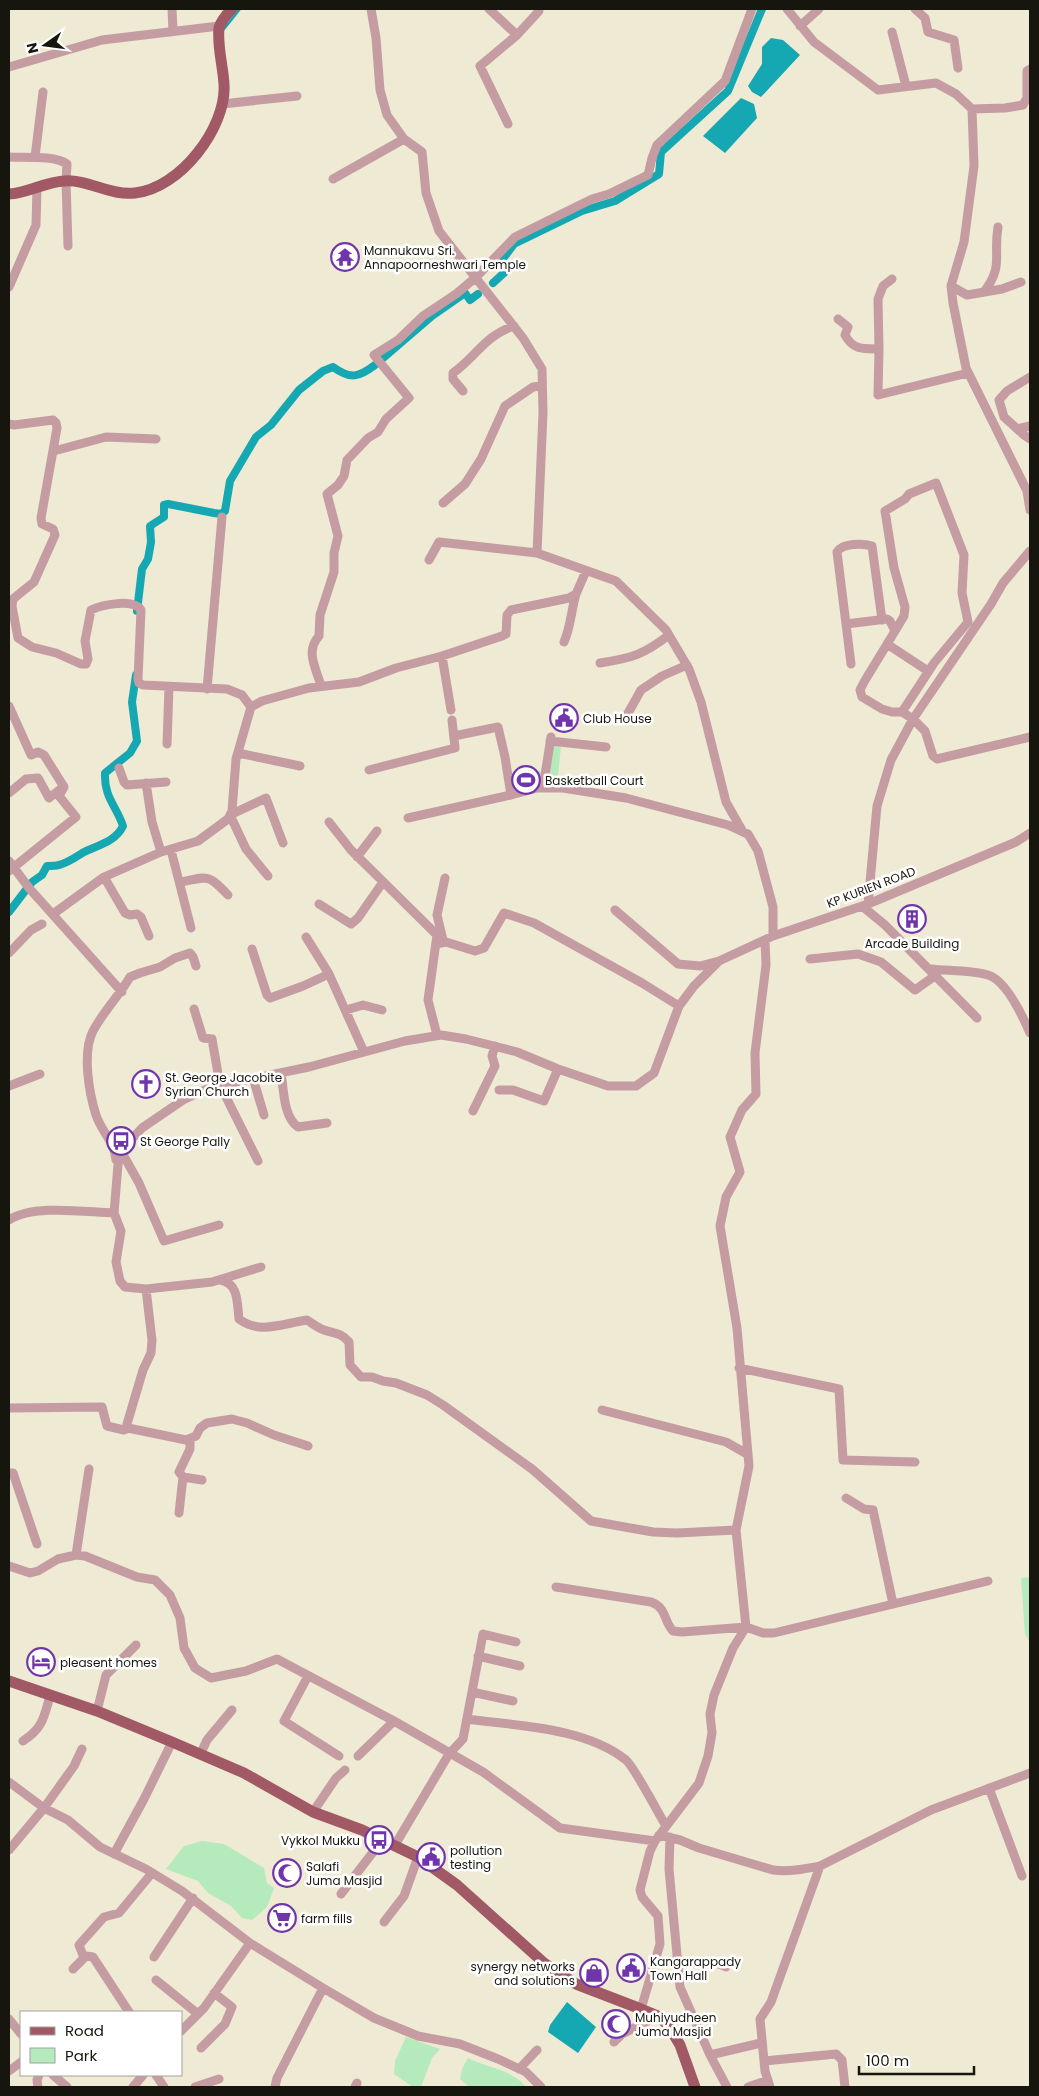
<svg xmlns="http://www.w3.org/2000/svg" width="1039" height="2096" viewBox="0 0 1039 2096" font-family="Poppins,sans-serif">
<rect width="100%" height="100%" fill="#eeead3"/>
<path fill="#b5eabc" d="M 551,745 L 561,746 L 557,785 L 546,785 Z
M 544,771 L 542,787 L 511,795 L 509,773 Z
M 1030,1577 L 1030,1643 L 1025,1634 L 1021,1578 Z
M 202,1841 L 224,1844 L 264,1868 L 267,1883 L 274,1888 L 267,1907 L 252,1920 L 242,1918 L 231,1906 L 208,1893 L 198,1881 L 166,1869 L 184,1846 Z
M 406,2037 L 440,2049 L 432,2058 L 421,2087 L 413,2087 L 394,2074 L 395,2061 Z
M 468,2058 C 487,2068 512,2069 526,2087 L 469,2087 L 460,2079 L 462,2069 Z"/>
<path fill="#15a8b3" d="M 771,38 L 783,40 L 800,55 L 761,97 L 752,92 L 748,86 L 762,64 L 762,47 Z
M 741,98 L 754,104 L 757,118 L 725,153 L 703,136 Z
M 567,2002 L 596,2027 L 578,2053 L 548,2032 L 550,2025 Z"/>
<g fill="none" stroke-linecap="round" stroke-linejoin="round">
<path stroke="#15a8b3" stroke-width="2.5" d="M 224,29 L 240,9"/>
<path stroke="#15a8b3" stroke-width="8" d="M 493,283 L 505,272 L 499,264 L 514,244 L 582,211 L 615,201 L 659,174 L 661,152 L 728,91 L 762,9
M 382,359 L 432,316 L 465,293 L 470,300 L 478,294
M 137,611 L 142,569 L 148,559 L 151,542 L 150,526 L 164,517 L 164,505 L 168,504 L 214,513 L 221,514 L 225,511 L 230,481 L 256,437 L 271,425 L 299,390 L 323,371 L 333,367 C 351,380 359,377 375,365
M 9,912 L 32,882 L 42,875 L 47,866 C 51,866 55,866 59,865 C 68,863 76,857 84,852 C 99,845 116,841 123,826 C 116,805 104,798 105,773 L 130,753 L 137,741 L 132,702 L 136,675"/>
<path stroke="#c59ca1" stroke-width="9" d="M 172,9 L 173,31
M 371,9 L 376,38 L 380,90 L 387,115 L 404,139 L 422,152 L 426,193 L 439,231 L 523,338 L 542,369 L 543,413 L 537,553 L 616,581 L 666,630 L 689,669 L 701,702 L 726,802 L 743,832 L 748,834 L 758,851 L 773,907 L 773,936
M 489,9 L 517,35
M 787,9 L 814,42 L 878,90 L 936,83 L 956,94 L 972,109 L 974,166 L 964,242 L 951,286 L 953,303 L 966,368 L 1027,491 L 1030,510
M 915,9 L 925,18 L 928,32 L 954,40 L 958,68
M 800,26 L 819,9
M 892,32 L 906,86
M 9,67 L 102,40 L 219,26
M 222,104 L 297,96
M 972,109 L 1005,108 L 1023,105 L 1027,98 L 1027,71 L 1030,69
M 508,124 L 480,66 L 517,35 L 539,11
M 9,157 C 25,158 54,155 67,164 L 66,181 L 68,246
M 35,157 L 43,92
M 333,179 L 404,139
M 951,286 L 967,295 L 1002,289 L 1021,282
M 9,287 L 36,225 L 37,188
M 984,292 C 1004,265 993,257 998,227
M 838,319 L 848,327 L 845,335 C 853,350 863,349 879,349 L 878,395 L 968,373
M 879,349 L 878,299 L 883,286 L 892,279
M 1030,377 L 1007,391 L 999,400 L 1004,417 L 1024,435 L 1030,439
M 463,391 L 453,379 L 453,373 C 477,356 484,336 514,326
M 9,424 L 14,425 L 53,420 L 56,423 L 57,428 L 41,518 L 42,524 L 53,529 L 55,535 L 34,582 L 13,599 L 12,606 L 18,638 L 32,647 L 56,653 L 81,664 L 86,664 L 88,659 L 85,641 L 91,610 C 102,605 133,598 141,610 L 138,679 L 139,683 L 143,685 L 227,689 L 242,695 L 251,707 L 236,759 L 232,811 L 228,819 L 198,841 L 161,852 L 104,877 L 53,914
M 1017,429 L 1030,426
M 54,451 L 106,437 L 156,439
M 443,503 L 465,484 L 481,459 L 505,406 L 533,387 L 542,386
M 429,560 L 439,542 L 537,553
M 846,624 L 837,552 C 842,543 863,543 872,546 L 882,620
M 895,631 L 904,616 L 905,607 L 894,568 L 885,511 L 905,499 L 909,494 L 936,483 L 964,555 L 962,593 L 968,622 L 934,663 L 902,712
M 564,642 C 571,626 571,611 576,594
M 887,644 L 928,671
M 442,656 L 451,710
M 600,663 C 632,658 643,655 669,635
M 851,664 L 846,624 L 887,619 L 890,621 L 895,631 L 864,682 L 860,690 L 862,697 L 882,709 L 892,712 L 902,712 L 913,719 L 925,731 L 933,756 L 937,759 L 1030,737
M 321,686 C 316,668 305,651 319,636 L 320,615 L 334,572 L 334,553 L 338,536 L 327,494 L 338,485 L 344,476 L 347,460 L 368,438 L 378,432 L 386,419 L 409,398 L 374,355 L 398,340 L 423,316 L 456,294 L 475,278 L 515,237 L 592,199 L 609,194 L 648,175 L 652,158 L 657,145 L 725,81 L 752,9
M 207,689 L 222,517
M 9,706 L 31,755 L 38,752 L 44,755 L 64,787 L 59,796 L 76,817 L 9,871
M 251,707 L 262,701 L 309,688 L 359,682 L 396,668 L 442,656 L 502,636 L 506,634 L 507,615 L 511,610 L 569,598 L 576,594 L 586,571
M 627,715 L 641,690 L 662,676 L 687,665
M 454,736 L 498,727 L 505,757 L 511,795 L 537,788 L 563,788 L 626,798 L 728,825 L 743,832
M 550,741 L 606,747
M 167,744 L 169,687
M 238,753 L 300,766
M 119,768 L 124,782 L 127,785 L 166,782
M 369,770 L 455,748 L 452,720
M 146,783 L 152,822 L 161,852
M 543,788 L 551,737
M 9,793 L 26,779 L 38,778 L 49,798 L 62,788
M 408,818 L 511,795
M 329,822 L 351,850 L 437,935 L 428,1000 L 437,1035
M 171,850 L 191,928
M 357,857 L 377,831
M 9,861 L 29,888 L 122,992
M 268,876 L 246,849 L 230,815 L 266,798 L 283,843
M 104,877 L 125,913 L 130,915 L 137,914 L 141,917 L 149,936
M 181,882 C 208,876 208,874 228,895
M 319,904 L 351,924 L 358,918 L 383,882
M 868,904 L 877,806 L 891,760 L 913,719 L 991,604 L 1003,583 L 1030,551
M 862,906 L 885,925 L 977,1018
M 615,910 L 678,964 L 700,966 L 719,961 L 773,936 L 868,904 L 1016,842 L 1030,833
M 306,937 L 329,974 L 364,1052
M 443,940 L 437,915 L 445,878
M 436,944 L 446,942 L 475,951 L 484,948 L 504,913 L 534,923 L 642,983 L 679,1006
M 252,949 L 267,995 L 270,998 L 303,986 L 329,974
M 9,953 L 31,930 L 42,924
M 810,959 L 858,954 L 881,962 L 915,990 L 936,975
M 930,969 C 948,971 970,970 988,975 C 1006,980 1023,1017 1030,1033
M 194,1009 L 203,1038 L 212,1039 L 220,1085 L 258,1161
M 346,1010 L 363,1005 L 382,1010
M 281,1073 C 284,1089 283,1117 298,1127 L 327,1123
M 253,1078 L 264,1115
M 9,1086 L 40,1074
M 499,1090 L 513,1090 L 544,1101 L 558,1069
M 473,1111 L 495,1066 L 492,1056 L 495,1046
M 121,1151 L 139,1183 L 164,1241 L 219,1225
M 116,1160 C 115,1142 101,1131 96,1115 C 89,1093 82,1052 93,1031 C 103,1012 119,996 130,977 L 140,973 L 160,967 L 175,958 L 190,953 L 193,957 L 196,966
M 9,1220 C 34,1204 84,1212 114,1213
M 261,1267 L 212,1282 L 146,1289 L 125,1287 L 120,1281 L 116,1262 L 121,1231 L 114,1213 L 119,1153 L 142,1128 L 183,1100 L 211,1087 L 309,1067 L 405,1041 L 441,1035 L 466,1039 L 517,1052 L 558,1069 L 608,1086 L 636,1086 L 654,1073 L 679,1006 L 694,986 L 719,961
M 220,1280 C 239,1283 237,1303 239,1319 C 260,1335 284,1323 307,1320 C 312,1323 318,1328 324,1330 C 335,1334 340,1332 349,1342 L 350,1365 L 361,1377 L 372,1377 L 383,1381 L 396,1383 L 427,1395 L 443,1405 L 532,1469 L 591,1521 L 653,1532 L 677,1533 L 736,1530
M 146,1289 L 152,1340 L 151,1353 L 143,1370 L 127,1424 L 128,1428 L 186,1440 L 196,1436 L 200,1428 L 207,1423 L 232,1419 L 247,1423 L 274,1435 L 308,1446
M 739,1368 L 839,1389 L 843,1460 L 915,1462
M 9,1408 L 102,1407 L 107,1426 L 124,1430 L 128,1428
M 602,1410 L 726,1442 L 747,1454
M 9,1473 L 13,1473 L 37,1544
M 183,1477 L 202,1480
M 846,1498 L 864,1509 L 873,1510 L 893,1604
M 179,1513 L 183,1477 L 179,1472 L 190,1449 L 190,1440
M 76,1555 L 89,1469
M 9,1566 L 30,1573 L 38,1571 L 58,1559 L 76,1555 L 85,1556 L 137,1577 L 155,1580 L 170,1595 L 180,1618 L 184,1648 L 195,1668 L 211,1678 L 246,1671 L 277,1659 L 394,1721 L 483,1772 L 560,1828 L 655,1841
M 556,1587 L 651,1602 C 667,1608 663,1620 673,1631 L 682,1632 L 746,1627 L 763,1633 L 774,1633 L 988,1581
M 478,1656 L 520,1666
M 308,1676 L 284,1721 L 339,1756
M 472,1692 L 513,1701
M 97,1711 L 106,1675 L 136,1645
M 467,1719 C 517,1726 585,1727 626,1760 C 635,1768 658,1813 666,1826
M 23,1741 C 43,1728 44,1717 50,1696
M 200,1755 L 207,1740 L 232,1710
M 358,1756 L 394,1721
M 9,1782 L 44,1808 L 68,1820 L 100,1847 L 146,1869 L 182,1891 L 250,1943 L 323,1988 L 374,2018 L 418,2036 L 460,2044 L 498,2059 L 526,2072 L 541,2087
M 989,1788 L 1022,1876
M 313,1812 L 336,1778 L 345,1770
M 659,1835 L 680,1840 L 699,1848 L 773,1870 C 789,1872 804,1869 820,1866 L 931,1810 L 1030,1773
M 670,1837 L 669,1869 L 680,1987 L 710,2055 L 727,2087
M 395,1845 L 449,1754 L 463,1739 L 483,1634 L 516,1642
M 9,1850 L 44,1808 L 74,1766 L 82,1749
M 114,1854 L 144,1799 L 172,1742
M 341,1894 L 383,1839
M 384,1922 L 404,1896 L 418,1857
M 154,1957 L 193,1898
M 84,1958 L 79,1945 L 104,1917 L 119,1913 L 152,1873
M 678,1965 C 697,1962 708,1958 726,1967
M 73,1969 L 86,1956 L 93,1957 L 129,2012
M 156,1980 L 198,2014
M 641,2009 L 660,1944 L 658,1916 L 642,1897 L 640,1890 L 650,1851 L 655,1841 L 699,1783 L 708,1756 L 712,1733 L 710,1714 L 714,1695 L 733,1648 L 746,1627 L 736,1530 L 749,1466 L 737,1328 L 720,1226 L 726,1197 L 740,1172 L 730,1137 L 742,1110 L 756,1094 L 755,1053 L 766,965 L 765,940
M 9,2019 L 21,2034
M 181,2031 L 204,2008 L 250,1943
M 614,2042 L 622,2034 L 658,2016
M 201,2048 L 225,2024 L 232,2007 L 214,1993
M 710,2055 L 761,2043
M 764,2061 L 836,2054 L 842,2060 L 845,2087
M 519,2069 L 537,2050
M 9,2071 L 21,2062
M 53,2075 L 67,2087
M 156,2075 L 164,2087
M 38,2087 L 37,2080 L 39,2075
M 133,2087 L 143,2075
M 195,2087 L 219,2079
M 275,2087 L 277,2078 L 323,1988
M 355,2087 L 357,2083
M 748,2087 L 768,2080
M 770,2087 L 765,2071 L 760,2019 L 771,2002 L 820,1866"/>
<path stroke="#a15965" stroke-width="11" d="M 9,194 C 28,193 45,182 64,181 C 88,179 110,196 135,193 C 179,189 227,128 224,84 C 223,66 217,46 219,28 C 221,21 227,14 232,9
M 9,1681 L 97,1711 L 172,1742 L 244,1773 L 313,1812 L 362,1830 L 418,1857 L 457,1885 L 544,1963 L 576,1984 L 641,2009 L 658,2016 L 668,2025 L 680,2045 L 695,2087"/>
</g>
<defs>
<symbol id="temple-ring" viewBox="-11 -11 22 22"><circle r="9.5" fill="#fff" stroke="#7135ab" stroke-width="1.5"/><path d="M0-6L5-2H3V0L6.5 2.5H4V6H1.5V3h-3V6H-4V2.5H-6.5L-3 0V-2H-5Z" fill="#7135ab"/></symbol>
<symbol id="civic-ring" viewBox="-11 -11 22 22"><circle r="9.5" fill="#fff" stroke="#7135ab" stroke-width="1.5"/><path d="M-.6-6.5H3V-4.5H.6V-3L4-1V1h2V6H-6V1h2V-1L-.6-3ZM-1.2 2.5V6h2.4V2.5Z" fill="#7135ab"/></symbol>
<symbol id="stadium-ring" viewBox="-11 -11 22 22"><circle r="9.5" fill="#fff" stroke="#7135ab" stroke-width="1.5"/><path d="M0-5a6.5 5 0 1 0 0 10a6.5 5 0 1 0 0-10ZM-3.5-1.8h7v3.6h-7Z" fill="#7135ab"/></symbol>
<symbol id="building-ring" viewBox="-11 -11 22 22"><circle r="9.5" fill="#fff" stroke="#7135ab" stroke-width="1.5"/><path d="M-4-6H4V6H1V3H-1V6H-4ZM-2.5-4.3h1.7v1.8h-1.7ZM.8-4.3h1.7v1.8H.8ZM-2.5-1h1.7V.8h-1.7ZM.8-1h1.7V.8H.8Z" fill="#7135ab"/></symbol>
<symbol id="church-ring" viewBox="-11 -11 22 22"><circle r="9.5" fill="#fff" stroke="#7135ab" stroke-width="1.5"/><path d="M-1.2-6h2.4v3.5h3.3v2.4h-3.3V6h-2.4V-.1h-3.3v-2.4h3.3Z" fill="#7135ab"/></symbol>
<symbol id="bus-ring" viewBox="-11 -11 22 22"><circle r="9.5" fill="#fff" stroke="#7135ab" stroke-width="1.5"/><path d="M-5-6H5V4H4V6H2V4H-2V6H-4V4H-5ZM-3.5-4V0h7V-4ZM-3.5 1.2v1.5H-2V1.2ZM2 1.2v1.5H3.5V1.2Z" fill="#7135ab"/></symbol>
<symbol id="hotel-ring" viewBox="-11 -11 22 22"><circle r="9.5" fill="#fff" stroke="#7135ab" stroke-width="1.5"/><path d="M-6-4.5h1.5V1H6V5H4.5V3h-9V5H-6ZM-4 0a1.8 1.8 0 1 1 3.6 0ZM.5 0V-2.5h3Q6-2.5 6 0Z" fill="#7135ab"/></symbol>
<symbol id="mosque-ring" viewBox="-11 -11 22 22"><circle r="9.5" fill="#fff" stroke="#7135ab" stroke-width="1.5"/><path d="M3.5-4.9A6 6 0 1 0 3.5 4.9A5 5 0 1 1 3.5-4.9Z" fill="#7135ab"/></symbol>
<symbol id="supermarket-ring" viewBox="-11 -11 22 22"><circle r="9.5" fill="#fff" stroke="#7135ab" stroke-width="1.5"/><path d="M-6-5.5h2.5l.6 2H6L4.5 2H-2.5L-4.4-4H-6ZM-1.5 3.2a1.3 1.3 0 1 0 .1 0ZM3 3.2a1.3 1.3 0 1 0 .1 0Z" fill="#7135ab"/></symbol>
<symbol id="shop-ring" viewBox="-11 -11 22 22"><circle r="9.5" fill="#fff" stroke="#7135ab" stroke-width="1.5"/><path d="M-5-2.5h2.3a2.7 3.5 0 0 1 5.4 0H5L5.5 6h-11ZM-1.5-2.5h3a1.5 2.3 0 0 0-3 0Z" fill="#7135ab"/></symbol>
</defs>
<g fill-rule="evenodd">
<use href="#temple-ring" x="329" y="241" width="32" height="32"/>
<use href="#civic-ring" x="548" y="702" width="32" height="32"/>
<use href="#stadium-ring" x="510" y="764" width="32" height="32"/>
<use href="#building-ring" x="896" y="903" width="32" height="32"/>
<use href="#church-ring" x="130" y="1068" width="32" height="32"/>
<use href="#bus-ring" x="105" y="1125" width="32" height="32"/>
<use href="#hotel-ring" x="25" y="1646" width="32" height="32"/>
<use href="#bus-ring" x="363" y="1824" width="32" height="32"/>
<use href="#civic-ring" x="415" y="1841" width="32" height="32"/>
<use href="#mosque-ring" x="271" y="1857" width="32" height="32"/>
<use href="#supermarket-ring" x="266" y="1902" width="32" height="32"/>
<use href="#civic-ring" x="615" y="1952" width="32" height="32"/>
<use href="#shop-ring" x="578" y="1957" width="32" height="32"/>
<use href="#mosque-ring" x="600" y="2008" width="32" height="32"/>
</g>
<g text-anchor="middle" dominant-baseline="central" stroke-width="5" stroke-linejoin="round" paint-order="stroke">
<g font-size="12" fill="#17160e" stroke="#fff" text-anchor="start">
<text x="364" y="250">Mannukavu Sri.<tspan x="364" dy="14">Annapoorneshwari Temple</tspan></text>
<text x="583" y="718">Club House</text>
<text x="545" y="780">Basketball Court</text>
<text x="912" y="943" text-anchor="middle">Arcade Building</text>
<text x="165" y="1077">St. George Jacobite<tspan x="165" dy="14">Syrian Church</tspan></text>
<text x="140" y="1141">St George Pally</text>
<text x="60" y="1662">pleasent homes</text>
<text x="360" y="1840" text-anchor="end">Vykkol Mukku</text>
<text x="450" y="1850">pollution<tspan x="450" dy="14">testing</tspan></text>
<text x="306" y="1866">Salafi<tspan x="306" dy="14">Juma Masjid</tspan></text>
<text x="301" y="1918">farm fills</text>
<text x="650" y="1961">Kangarappady<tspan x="650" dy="14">Town Hall</tspan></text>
<text x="575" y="1966" text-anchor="end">synergy networks<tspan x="575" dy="14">and solutions</tspan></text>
<text x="635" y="2017">Muhiyudheen<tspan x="635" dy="14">Juma Masjid</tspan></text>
</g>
<g font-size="12" fill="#17160e" stroke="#fff">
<text transform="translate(871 887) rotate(-21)">KP KURIEN ROAD</text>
</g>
</g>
<rect width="1039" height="2096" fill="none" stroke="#17160e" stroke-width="20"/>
<rect x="20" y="2011" width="162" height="65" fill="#ffffff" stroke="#a2a29f"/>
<rect x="30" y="2027" width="25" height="8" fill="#a15965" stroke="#a2a29f"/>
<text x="65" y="2036" font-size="15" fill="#17160e">Road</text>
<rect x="30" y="2048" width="25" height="15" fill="#b5eabc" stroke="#a2a29f"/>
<text x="65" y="2061" font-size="15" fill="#17160e">Park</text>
<g transform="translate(45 45) rotate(256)" stroke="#ffffff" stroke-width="4" paint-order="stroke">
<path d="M0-4L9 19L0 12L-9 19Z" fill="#17160e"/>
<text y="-8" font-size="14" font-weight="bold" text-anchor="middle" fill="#17160e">N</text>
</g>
<path d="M859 2066v8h115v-8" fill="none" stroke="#17160e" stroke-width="2.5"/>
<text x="866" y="2066" font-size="15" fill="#17160e" stroke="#ffffff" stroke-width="4" paint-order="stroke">100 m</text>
</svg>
